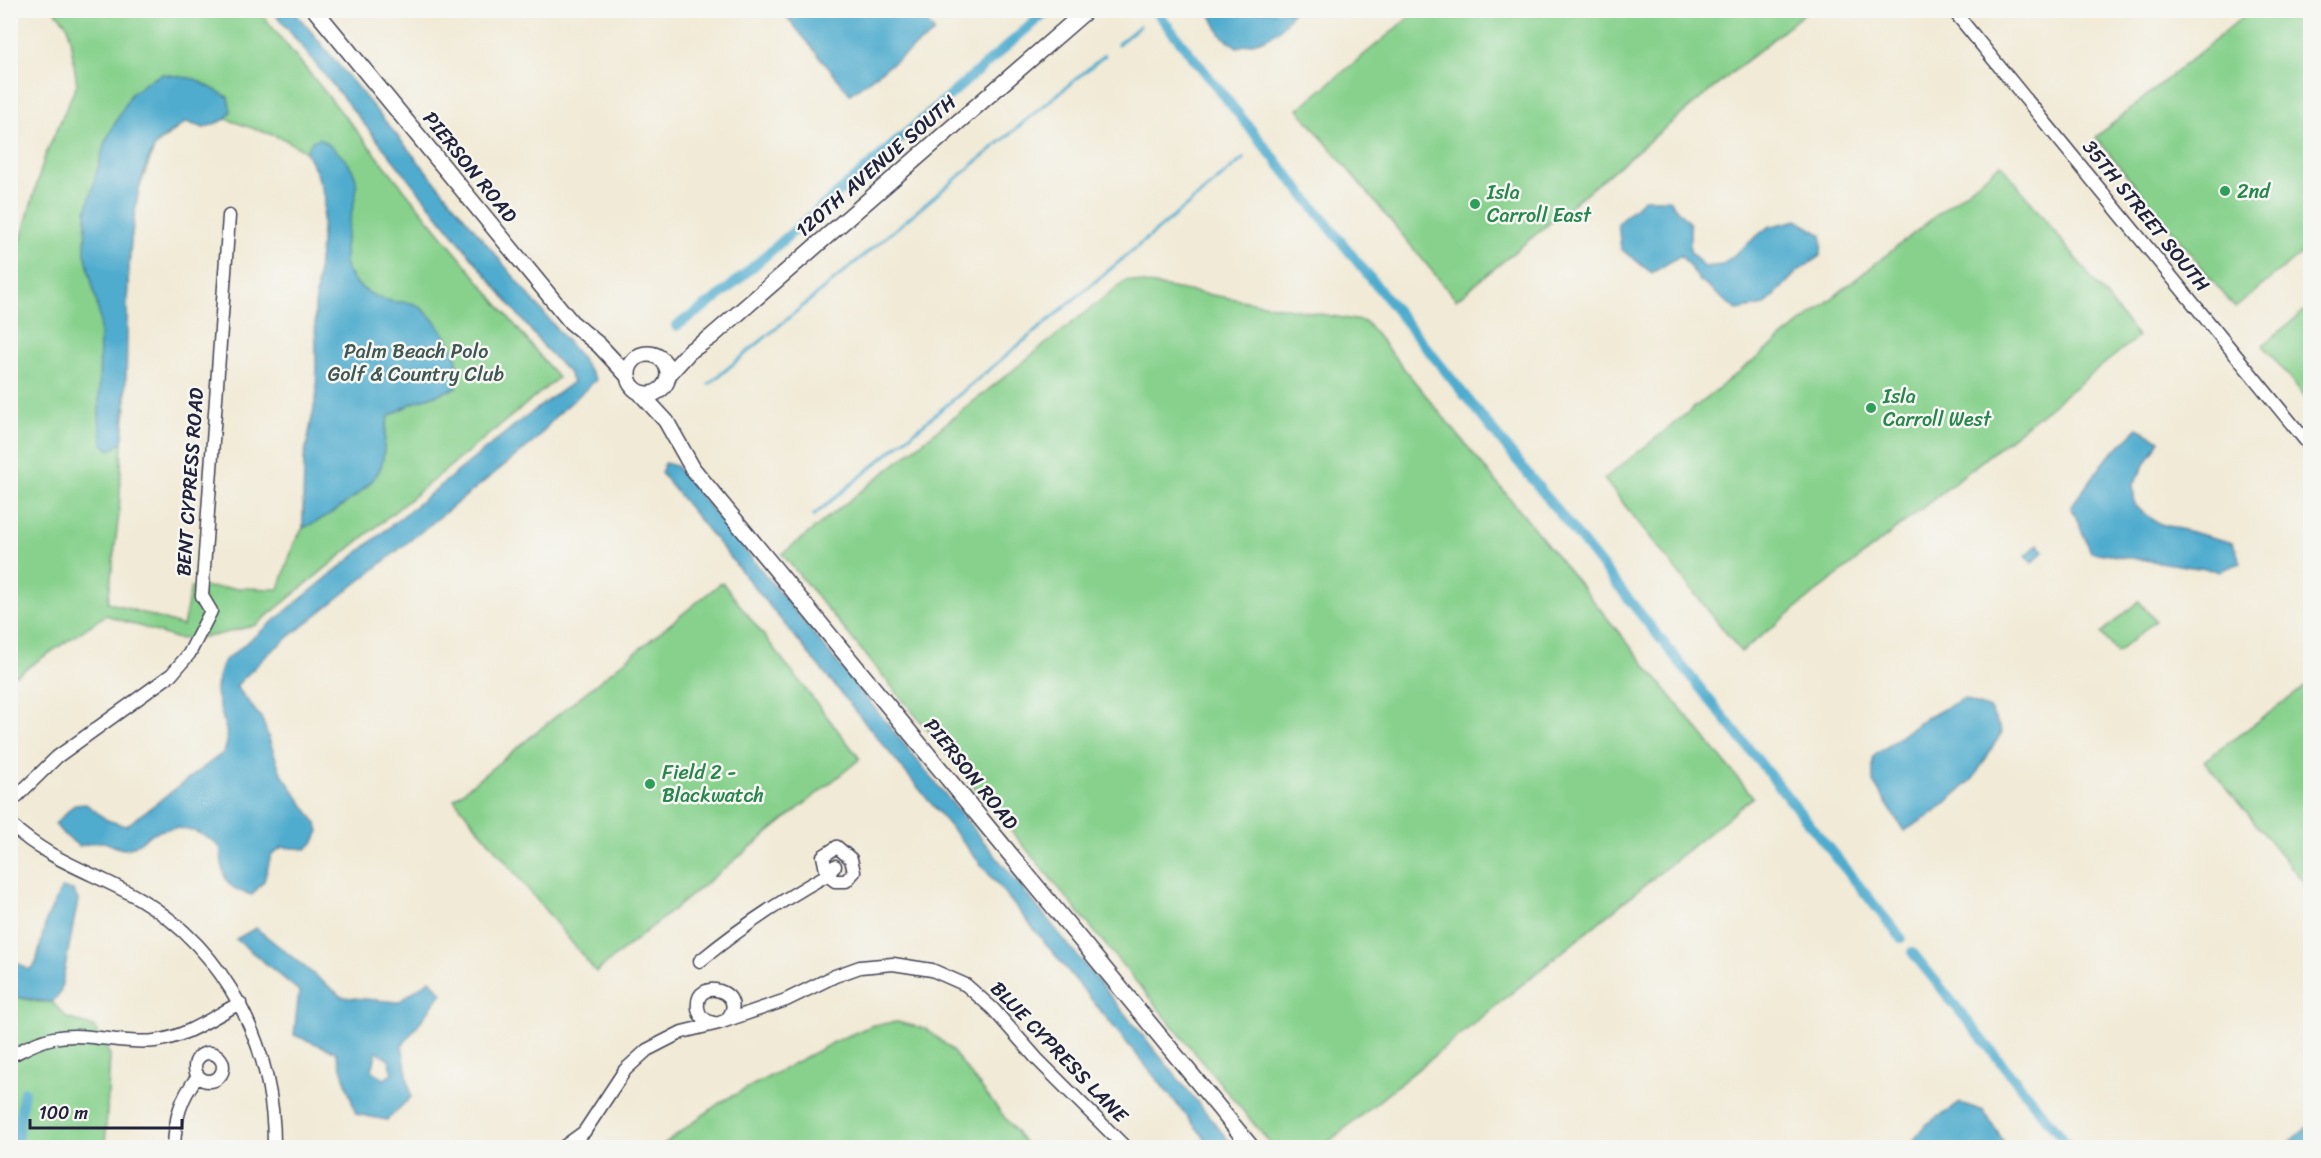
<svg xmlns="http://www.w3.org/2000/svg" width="2321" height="1158" font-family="Sriracha,sans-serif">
	<rect width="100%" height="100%" fill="#f6f6f2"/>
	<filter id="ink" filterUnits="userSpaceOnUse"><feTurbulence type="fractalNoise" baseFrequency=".0167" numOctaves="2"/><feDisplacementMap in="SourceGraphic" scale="12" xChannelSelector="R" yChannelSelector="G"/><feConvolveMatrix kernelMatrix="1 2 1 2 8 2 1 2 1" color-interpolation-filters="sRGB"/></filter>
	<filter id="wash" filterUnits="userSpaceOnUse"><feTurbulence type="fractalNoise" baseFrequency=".008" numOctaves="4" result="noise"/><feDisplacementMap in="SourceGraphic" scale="24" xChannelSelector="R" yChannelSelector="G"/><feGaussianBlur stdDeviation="1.35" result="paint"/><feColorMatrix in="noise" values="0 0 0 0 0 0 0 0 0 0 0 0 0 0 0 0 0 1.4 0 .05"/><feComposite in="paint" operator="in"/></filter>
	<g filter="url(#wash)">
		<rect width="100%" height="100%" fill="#f1ead6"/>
		<path fill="#87d18d" stroke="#547a64" stroke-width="1.5" fill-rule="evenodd" d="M 55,11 L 259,11 L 558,378 L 256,625 L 213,636 L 178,639 L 106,615 L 18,674 L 11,676 L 11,299 L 17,253 L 45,156 L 77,84 L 68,26 ZM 226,119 L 284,139 L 306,152 L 317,173 L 325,197 L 315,309 L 317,393 L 304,459 L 303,528 L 294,543 L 279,589 L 191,587 L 183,626 L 108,602 L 119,514 L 122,443 L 126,408 L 126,312 L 131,240 L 138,192 L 155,146 L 186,122 L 204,128 Z
			M 1417,11 L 1417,10 L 1807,11 L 1456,300 L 1298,109 Z
			M 2250,11 L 2310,11 L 2310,246 L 2235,308 L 2096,137 Z
			M 2001,164 L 2138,337 L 1741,652 L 1604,479 Z
			M 1126,280 L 1366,322 L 1753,797 L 1322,1147 L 1273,1147 L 782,554 Z
			M 2310,306 L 2310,403 L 2263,345 Z
			M 722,582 L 860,759 L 596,972 L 454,799 Z
			M 2139,601 L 2155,621 L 2117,653 L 2101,633 Z
			M 2310,683 L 2310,890 L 2204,761 Z
			M 17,997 L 38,1002 L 52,1002 L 67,1018 L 94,1027 L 110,1055 L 105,1147 L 11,1148 L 11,998 Z
			M 897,1022 L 926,1029 L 949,1047 L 1028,1147 L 660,1147 L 721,1102 L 838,1040 L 873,1025 Z"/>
		<path fill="#50acce" stroke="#396784" stroke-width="1.5" fill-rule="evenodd" d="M 273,11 L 294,11 L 581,358 L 596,380 L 555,417 L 536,440 L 269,653 L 236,686 L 262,719 L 281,773 L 317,824 L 319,831 L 314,842 L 306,849 L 282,847 L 271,855 L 264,881 L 252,895 C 220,888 224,873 220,847 C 201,829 174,822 150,835 C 142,840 135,848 125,849 C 117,849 110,843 103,842 C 96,841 86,845 79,846 L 63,834 L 55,824 L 74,805 L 86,804 L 107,820 L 126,826 L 224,752 C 233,732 218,712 216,691 C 216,681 220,671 223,662 L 520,421 L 573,382 L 568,372 L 545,348 Z
			M 782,11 L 918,11 L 935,32 L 850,94 Z
			M 1209,11 L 1293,11 C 1280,36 1265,41 1237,47 L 1221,35 Z
			M 163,74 L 195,79 L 228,97 L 231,111 L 226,119 L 204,128 L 186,122 C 177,129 160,138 154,148 C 142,169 137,195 134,218 C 122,293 131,368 122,443 L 110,450 L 103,444 L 99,418 L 100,318 L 85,253 L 86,212 L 105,142 L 131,94 L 150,80 Z
			M 320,138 C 379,180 350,191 345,249 C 345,259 344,266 350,275 C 359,289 375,298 391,301 C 398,303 407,301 414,304 C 428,309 452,342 456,356 C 459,367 458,377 456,388 L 413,403 L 389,416 C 383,432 386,446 382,463 C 377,487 325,519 303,528 L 304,459 L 317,393 L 315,309 L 325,197 L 317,173 L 306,152 L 312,141 Z
			M 1644,199 L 1668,199 L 1690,224 L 1690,251 L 1704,267 L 1722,265 L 1768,227 L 1797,220 L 1822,235 L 1821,255 L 1797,272 L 1765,305 L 1737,310 L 1700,281 L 1681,255 L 1652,273 L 1621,249 L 1618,223 Z
			M 2138,428 L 2160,440 L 2133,484 L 2135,505 L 2157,523 L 2233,543 L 2241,563 L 2219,571 L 2091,552 L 2071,506 L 2109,456 Z
			M 665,463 L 676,466 L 1234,1147 L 1212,1147 L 661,473 Z
			M 2038,544 L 2044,551 L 2032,563 L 2026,556 Z
			M 1963,699 L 1990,709 L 2002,732 L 1973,779 L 1933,814 L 1904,831 L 1873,782 L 1873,757 L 1924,719 Z
			M 61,888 L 73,890 L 78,900 L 60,994 L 52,1002 C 38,1002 24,996 11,998 L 11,959 L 29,970 L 36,963 L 46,921 Z
			M 256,928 L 342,997 L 398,1002 L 430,980 L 442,993 L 402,1046 L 411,1097 L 387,1120 L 356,1114 L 336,1052 L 294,1035 L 299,991 L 236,939 ZM 377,1051 L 389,1060 L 393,1073 L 384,1079 L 372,1070 Z
			M 1960,1103 L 1984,1111 L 2007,1147 L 1908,1147 L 1927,1124 Z
			M 2310,1125 L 2310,1147 L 2286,1147 L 2290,1142 Z"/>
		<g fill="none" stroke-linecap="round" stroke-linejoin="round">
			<path stroke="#50acce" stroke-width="3" d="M 1118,44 L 1140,26
				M 709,384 L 1105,55
				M 813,516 L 1244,158"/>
			<path stroke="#50acce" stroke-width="10" d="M 1155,10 L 1901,938
				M 676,326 L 717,298 L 1048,10
				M 1912,952 L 2070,1148
				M 16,1148 L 24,1091"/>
		</g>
	</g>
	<g filter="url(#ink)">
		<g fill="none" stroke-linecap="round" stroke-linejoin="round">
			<g stroke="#414052" stroke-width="15">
				<path id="minor" d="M 1953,10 L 2310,446
					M 10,803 L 57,757 L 172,674 L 189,654 L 211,611 L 202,596 L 229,216
					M 10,824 C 52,863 94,872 140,899 C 227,951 275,1048 274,1148
					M 700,961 C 740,928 782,900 827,875 L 835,881 L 846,881 L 854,872 L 851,859 L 837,847 L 823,856 L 827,875 L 835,866
					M 714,1023 C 705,1021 699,1017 698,1008 C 694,974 753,993 725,1021
					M195 1067a14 14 0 1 1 28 0a14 14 0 1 1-28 0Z
					M 10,1056 C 24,1049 37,1041 53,1038 C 87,1031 121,1045 155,1041 C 186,1037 213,1017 240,1003
					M 174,1148 C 175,1118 180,1099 198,1076
					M 562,1148 L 584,1132 L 625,1070 L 647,1050 L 682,1032 L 719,1023 L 786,1000 L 835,976 L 860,967 L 893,964 L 932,970 L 966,985 L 993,1009 L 1037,1059 L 1126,1148"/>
			</g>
			<g stroke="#414052" stroke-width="18">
				<path id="tertiary" d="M 315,10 L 571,322 L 599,345 L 627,375
					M628 374a20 20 0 1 1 40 0a20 20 0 1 1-40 0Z
					M 669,374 L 690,351 L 711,337 L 1087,10
					M 641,394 L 666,421 L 693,469 L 1252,1148"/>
			</g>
			<use href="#minor" stroke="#fff" stroke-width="12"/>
			<use href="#tertiary" stroke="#fff" stroke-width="15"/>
		</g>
	</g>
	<g fill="#2e9e5b" stroke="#f6f6f2" stroke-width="2">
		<circle cx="2225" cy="191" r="6"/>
		<circle cx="1475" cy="204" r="6"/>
		<circle cx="1871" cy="408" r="6"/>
		<circle cx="650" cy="784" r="6"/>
	</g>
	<g text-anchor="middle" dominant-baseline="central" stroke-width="5" stroke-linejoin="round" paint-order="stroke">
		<g font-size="20" fill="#22223b" stroke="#f6f6f2">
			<text transform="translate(876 166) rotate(-41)">120TH AVENUE SOUTH</text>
			<text transform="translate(470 167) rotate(51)">PIERSON ROAD</text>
			<text transform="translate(2146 216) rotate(51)">35TH STREET SOUTH</text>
			<text transform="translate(190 482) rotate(-86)">BENT CYPRESS ROAD</text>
			<text transform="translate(971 774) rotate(51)">PIERSON ROAD</text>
			<text transform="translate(1059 1052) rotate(46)">BLUE CYPRESS LANE</text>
		</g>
		<g font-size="20" fill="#27864d" stroke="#f6f6f2" text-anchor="start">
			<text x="2237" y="191">2nd</text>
			<text x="1487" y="192">Isla<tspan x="1487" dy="23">Carroll East</tspan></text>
			<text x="1883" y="396">Isla<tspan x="1883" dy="23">Carroll West</tspan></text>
			<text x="662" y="772">Field 2 -<tspan x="662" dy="23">Blackwatch</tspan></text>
		</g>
		<g font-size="20" fill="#405754" stroke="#f6f6f2">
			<text x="416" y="351">Palm Beach Polo<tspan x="416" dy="23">Golf &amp; Country Club</tspan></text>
		</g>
	</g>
	<rect width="2321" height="1158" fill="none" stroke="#f6f6f2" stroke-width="36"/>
	<path d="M30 1119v9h152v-9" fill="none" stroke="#22223b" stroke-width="3"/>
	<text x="39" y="1119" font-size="18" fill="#22223b" stroke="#f6f6f2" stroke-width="4.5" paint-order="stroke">100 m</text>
</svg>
